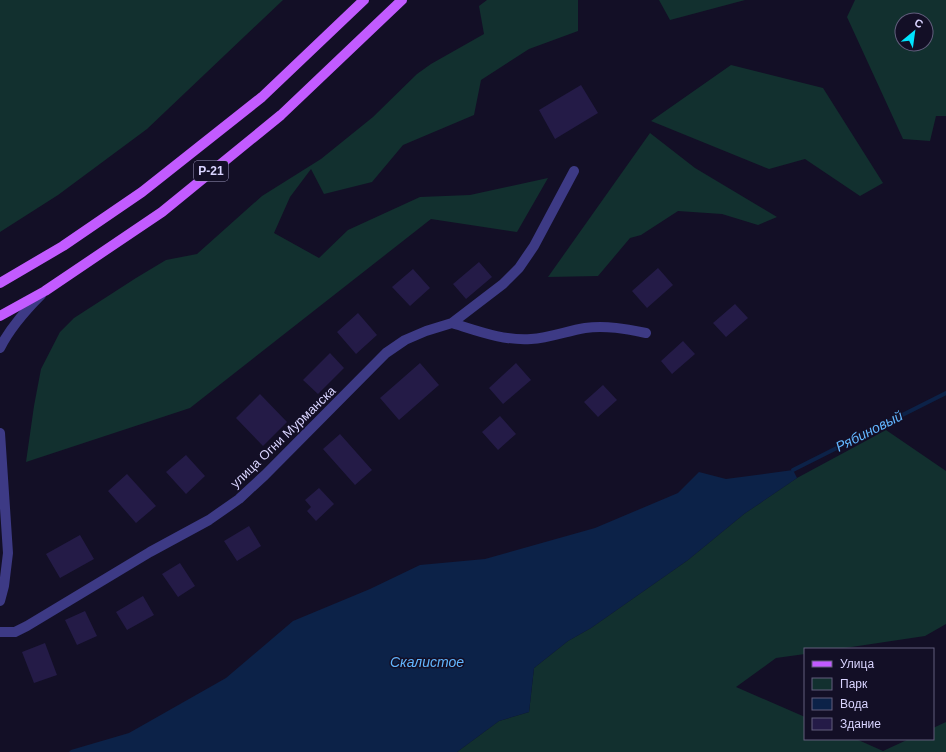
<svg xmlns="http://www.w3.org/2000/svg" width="946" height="752" font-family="Helvetica,sans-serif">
	<rect width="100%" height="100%" fill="#130f26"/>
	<path fill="#12302f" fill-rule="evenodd" d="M 0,0 L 283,0 L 147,129 L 58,195 L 0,232 Z
		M 487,0 L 578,0 L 578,31 L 529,49 L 481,80 L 474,115 L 403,145 L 372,182 L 324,194 L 311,169 L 290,197 L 274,233 L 319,258 L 348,230 L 420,197 L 470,195 L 548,178 L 517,232 L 431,219 L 190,408 L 26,462 L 34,406 L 41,369 L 60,332 L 74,318 L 136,278 L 166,260 L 197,254 L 262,196 L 321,159 L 373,117 L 417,74 L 431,64 L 484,34 L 479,6 Z
		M 659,0 L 745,0 L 670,20 Z
		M 855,0 L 946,0 L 946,116 L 936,116 L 930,141 L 903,139 L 847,17 ZM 902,20 L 926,20 L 926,44 L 902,44 Z
		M 731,65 L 823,88 L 883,183 L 860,196 L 805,159 L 769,169 L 651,121 Z
		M 650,133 L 695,168 L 777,217 L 758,225 L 722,214 L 678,211 L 641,235 L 630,238 L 598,276 L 548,277 Z
		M 886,430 L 946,471 L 946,624 L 925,636 L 838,649 L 805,649 L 805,654 L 776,658 L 736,687 L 805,717 L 805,739 L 856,739 L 883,751 L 909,739 L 933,739 L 933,728 L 946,722 L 946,752 L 457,752 L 499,721 L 529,712 L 534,668 L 568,641 L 591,628 L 688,560 L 744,514 L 797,478 Z"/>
	<path fill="#0c2248" d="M 793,470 L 797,478 L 744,514 L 688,560 L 591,628 L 568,641 L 534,668 L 529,712 L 499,721 L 457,752 L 69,752 L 71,750 L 129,733 L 226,678 L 293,621 L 370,589 L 420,565 L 485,559 L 595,528 L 678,493 L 699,472 L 726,479 Z"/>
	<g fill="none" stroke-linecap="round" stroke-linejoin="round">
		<path stroke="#0c2248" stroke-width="4" d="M 793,470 L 946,393"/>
	</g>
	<path fill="#241b47" d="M 581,85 L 598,113 L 555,139 L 539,110 Z
		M 479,262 L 492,277 L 466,299 L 453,284 Z
		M 658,268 L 673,285 L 647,308 L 632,291 Z
		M 413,269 L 430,288 L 410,306 L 392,287 Z
		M 735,304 L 748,318 L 726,337 L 713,323 Z
		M 358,313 L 377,335 L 356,354 L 337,332 Z
		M 683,341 L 695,354 L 672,374 L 661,361 Z
		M 330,353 L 344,368 L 318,394 L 303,380 Z
		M 420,363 L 439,385 L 399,420 L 380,398 Z
		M 516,363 L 531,380 L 503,404 L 489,388 Z
		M 603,385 L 617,400 L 598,417 L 584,402 Z
		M 260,394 L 287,422 L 263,446 L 236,418 Z
		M 500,416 L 516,434 L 498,450 L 482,432 Z
		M 340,434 L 372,470 L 355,485 L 323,449 Z
		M 186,455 L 205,476 L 186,494 L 166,472 Z
		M 127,474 L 156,506 L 136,523 L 108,491 Z
		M 319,488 L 334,504 L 316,521 L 307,511 L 311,507 L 305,500 Z
		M 249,526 L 261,546 L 237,561 L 224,541 Z
		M 80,535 L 94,559 L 60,578 L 46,554 Z
		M 180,563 L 195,586 L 178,597 L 162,574 Z
		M 143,596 L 154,615 L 127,630 L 116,612 Z
		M 85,611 L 97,636 L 77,645 L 65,620 Z
		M 45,643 L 57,675 L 34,683 L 22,652 Z"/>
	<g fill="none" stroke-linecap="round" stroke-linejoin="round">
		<path stroke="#3d3a85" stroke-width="10" d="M 452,323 C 478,331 504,341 531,339 C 549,338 567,331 585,328 C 606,325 626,329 646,333
			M 0,348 C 10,328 25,311 41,295
			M 0,433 L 8,553 L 4,586 L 0,601
			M 0,632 L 15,632 L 27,626 L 150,552 L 209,520 L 239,499 L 265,475 L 386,353 L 405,340 L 426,331 L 452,323 L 503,284 L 519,268 L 534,246 L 574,171"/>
		<path stroke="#c25bff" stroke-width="10" d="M 0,283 L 63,246 L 142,192 L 262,97 L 364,0
			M 0,316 L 45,291 L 162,212 L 281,115 L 402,0"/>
	</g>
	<g text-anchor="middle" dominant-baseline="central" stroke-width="3" stroke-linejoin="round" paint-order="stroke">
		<rect fill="#130f26" stroke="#9e99be" stroke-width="1" x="194" y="161" width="34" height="20" rx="3"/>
		<g font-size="12" font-weight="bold" fill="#d9d4ff">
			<text x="211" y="171">Р-21</text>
		</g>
		<g font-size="13" fill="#d9d4ff" stroke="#130f26">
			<text transform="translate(283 437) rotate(-44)">улица Огни Мурманска</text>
		</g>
		<g font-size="14" font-style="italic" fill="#62b6ff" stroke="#130f26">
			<text transform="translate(869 431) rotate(-27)">Рябиновый</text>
			<text x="427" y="662">Скалистое</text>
		</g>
	</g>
	<rect x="804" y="648" width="130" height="92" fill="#130f26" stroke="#625e7d"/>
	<rect x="812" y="661" width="20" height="6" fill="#c25bff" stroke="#625e7d"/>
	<text x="840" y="668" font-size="12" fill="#d9d4ff">Улица</text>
	<rect x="812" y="678" width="20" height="12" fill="#12302f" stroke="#625e7d"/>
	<text x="840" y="688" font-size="12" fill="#d9d4ff">Парк</text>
	<rect x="812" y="698" width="20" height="12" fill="#0c2248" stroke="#625e7d"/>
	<text x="840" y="708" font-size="12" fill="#d9d4ff">Вода</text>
	<rect x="812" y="718" width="20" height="12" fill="#241b47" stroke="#625e7d"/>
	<text x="840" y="728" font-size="12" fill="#d9d4ff">Здание</text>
	<g transform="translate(914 32) rotate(29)"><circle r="19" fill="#130f26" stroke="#625e7d"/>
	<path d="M0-3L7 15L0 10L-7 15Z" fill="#00e5ff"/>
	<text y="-6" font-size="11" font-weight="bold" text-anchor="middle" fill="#d9d4ff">С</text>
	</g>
</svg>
